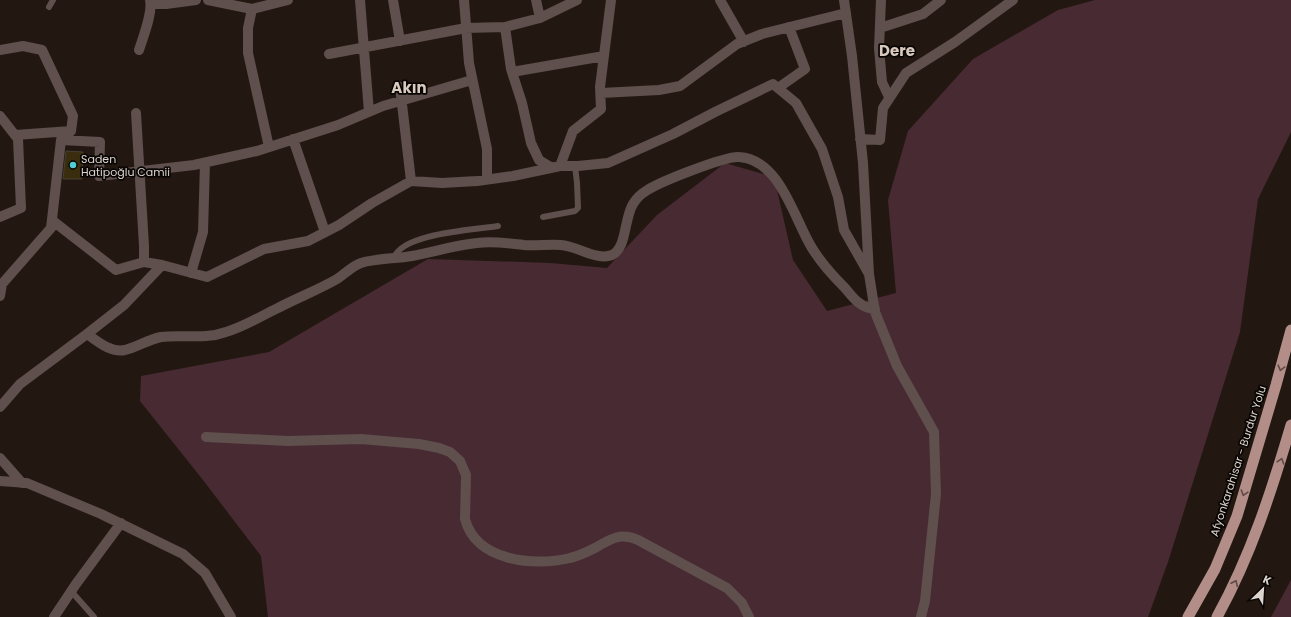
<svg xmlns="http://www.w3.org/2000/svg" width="1291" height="617" font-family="Poppins,sans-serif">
	<rect width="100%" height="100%" fill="#231811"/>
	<path fill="#482a33" d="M 1095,0 L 1291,0 L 1291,132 L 1258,199 L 1240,332 L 1168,562 L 1148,617 L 268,617 L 261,556 L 203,480 L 140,401 L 141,376 L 269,352 L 428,259 L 550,263 L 607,268 L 657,215 L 725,163 L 774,177 L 793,260 L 827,311 L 896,293 L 888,200 L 908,131 L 973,59 L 1058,10 Z
		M 1291,580 L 1291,617 L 1271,617 Z"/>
	<path fill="#3a2d0e" stroke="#464135" d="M 66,151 L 83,152 L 82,179 L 63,179 Z"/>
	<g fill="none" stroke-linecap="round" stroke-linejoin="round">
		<path stroke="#5f4f4d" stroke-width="6" d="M 49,7 L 53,0
			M 543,217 L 575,211 L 578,208 L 577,183 L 575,166
			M 394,258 C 402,233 475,230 498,226
			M 71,591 L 94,617"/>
		<path stroke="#5f4f4d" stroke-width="10" d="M 208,0 L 252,9 L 288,0
			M 360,0 L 369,112
			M 393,0 L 400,41
			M 464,0 L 469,63 L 487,149 L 487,179
			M 536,0 L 540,18
			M 720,0 L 744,42
			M 844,0 L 852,56 L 863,163 L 869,274 L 875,312 L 897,366 L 934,432 L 936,494 L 925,601 L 921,617
			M 881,0 L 879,48 L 882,82 L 889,97
			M 151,4 L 166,4 L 196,0
			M 252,9 L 248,28 L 248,53 L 269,147
			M 505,27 L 511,69 L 522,103 L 531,143 L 539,160 L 552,168
			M 880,28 L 923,14 L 941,0
			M 0,50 L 23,46 L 42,50 L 73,116 L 71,131 L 61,140 L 51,228 L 2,284 L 0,296
			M 139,50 C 143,37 153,13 150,0
			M 329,54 L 466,28 L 505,27 L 540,18 L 577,0
			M 512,72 L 604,56
			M 400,87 L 411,181
			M 778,88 L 805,69 L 789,27
			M 601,93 L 659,90 L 680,86 L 737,44 L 762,34 L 846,13
			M 136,113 L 144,246 L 144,262
			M 0,116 L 18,139 L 21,208 L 0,217
			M 15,135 L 71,131
			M 293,139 L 325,232
			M 860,139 L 880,140 L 883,108 L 906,73 L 955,42 L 1013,0
			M 61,140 L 100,142 L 99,176 L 194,165 L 257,151 L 338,125 L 383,106 L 472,80
			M 560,166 L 573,131 L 601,109 L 600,87 L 611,0
			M 53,221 L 116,270 L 144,262 L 162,265
			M 191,273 L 203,232 L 205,163
			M 87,334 C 98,342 111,353 125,350 C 137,347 147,340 161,337 C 183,334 204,340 226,332 C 244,327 261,316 278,308 C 297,298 318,290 337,279 C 345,274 352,266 361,263 C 376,258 396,259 412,256 C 434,252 455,245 477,243 C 493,241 508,243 524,245 C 536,246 549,244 561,245 C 577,246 597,261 612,255 C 627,248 624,218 633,204 C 636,199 641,194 646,191 C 659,182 725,156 739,157 C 780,159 794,219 812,248 C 821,263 833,276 845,288 C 854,299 861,308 875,309
			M 0,407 L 20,384 L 87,334 L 124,305 L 162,265 L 207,277 L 264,249 L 308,241 L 339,225 L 372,203 L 411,181 L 442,183 L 477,181 L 513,176 L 560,166 L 578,166 L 608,163 L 673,134 L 715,112 L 773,84 L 796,103 L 822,149 L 838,197 L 844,230 L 869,274
			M 206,437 L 288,441 L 361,439 L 419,444 L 439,448 L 450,452 L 460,461 L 466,475 L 465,519 C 476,561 534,567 570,558 C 579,556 587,552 595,548 C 610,539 621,532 638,540 L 727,588 L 742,603 L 749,617
			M 0,458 L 22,483
			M 0,481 L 27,483 L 101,514 L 183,554 L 205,573 L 231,617
			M 54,617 L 76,584 L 121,523"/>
		<path stroke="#b38e88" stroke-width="11" d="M 1188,617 L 1215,569 L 1237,516 L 1276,385 L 1291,330
			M 1217,617 C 1251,555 1271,493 1291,425"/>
	</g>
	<defs><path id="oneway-chevron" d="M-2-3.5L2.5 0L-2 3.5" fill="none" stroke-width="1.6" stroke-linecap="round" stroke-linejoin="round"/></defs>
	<g stroke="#5e4a46">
		<use href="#oneway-chevron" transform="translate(1281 368) rotate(105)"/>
		<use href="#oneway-chevron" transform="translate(1281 461) rotate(-73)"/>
		<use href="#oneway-chevron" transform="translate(1244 493) rotate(107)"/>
		<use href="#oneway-chevron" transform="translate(1235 583) rotate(-64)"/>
	</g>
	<circle fill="#51ccd2" stroke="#090503" stroke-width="1.5" cx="73" cy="165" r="4"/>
	<g text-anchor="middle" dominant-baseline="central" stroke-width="3.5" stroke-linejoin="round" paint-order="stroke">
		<g font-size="11" fill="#dbd4cf" stroke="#090503" text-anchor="start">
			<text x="81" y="159">Saden<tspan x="81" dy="13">Hatipoğlu Camii</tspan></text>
		</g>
		<g font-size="11" fill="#dbd4cf" stroke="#090503">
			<text transform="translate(1238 461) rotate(-72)">Afyonkarahisar - Burdur Yolu</text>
		</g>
		<g font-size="15" font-weight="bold" fill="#d8cabf" stroke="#090503">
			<text x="897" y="50">Dere</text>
			<text x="409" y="87">Akın</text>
		</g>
	</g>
	<g transform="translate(1263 589) rotate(25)" stroke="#090503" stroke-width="3" paint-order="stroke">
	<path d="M0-3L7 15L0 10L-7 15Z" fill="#dbd4cf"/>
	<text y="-6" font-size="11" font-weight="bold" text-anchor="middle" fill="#dbd4cf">K</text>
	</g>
</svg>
